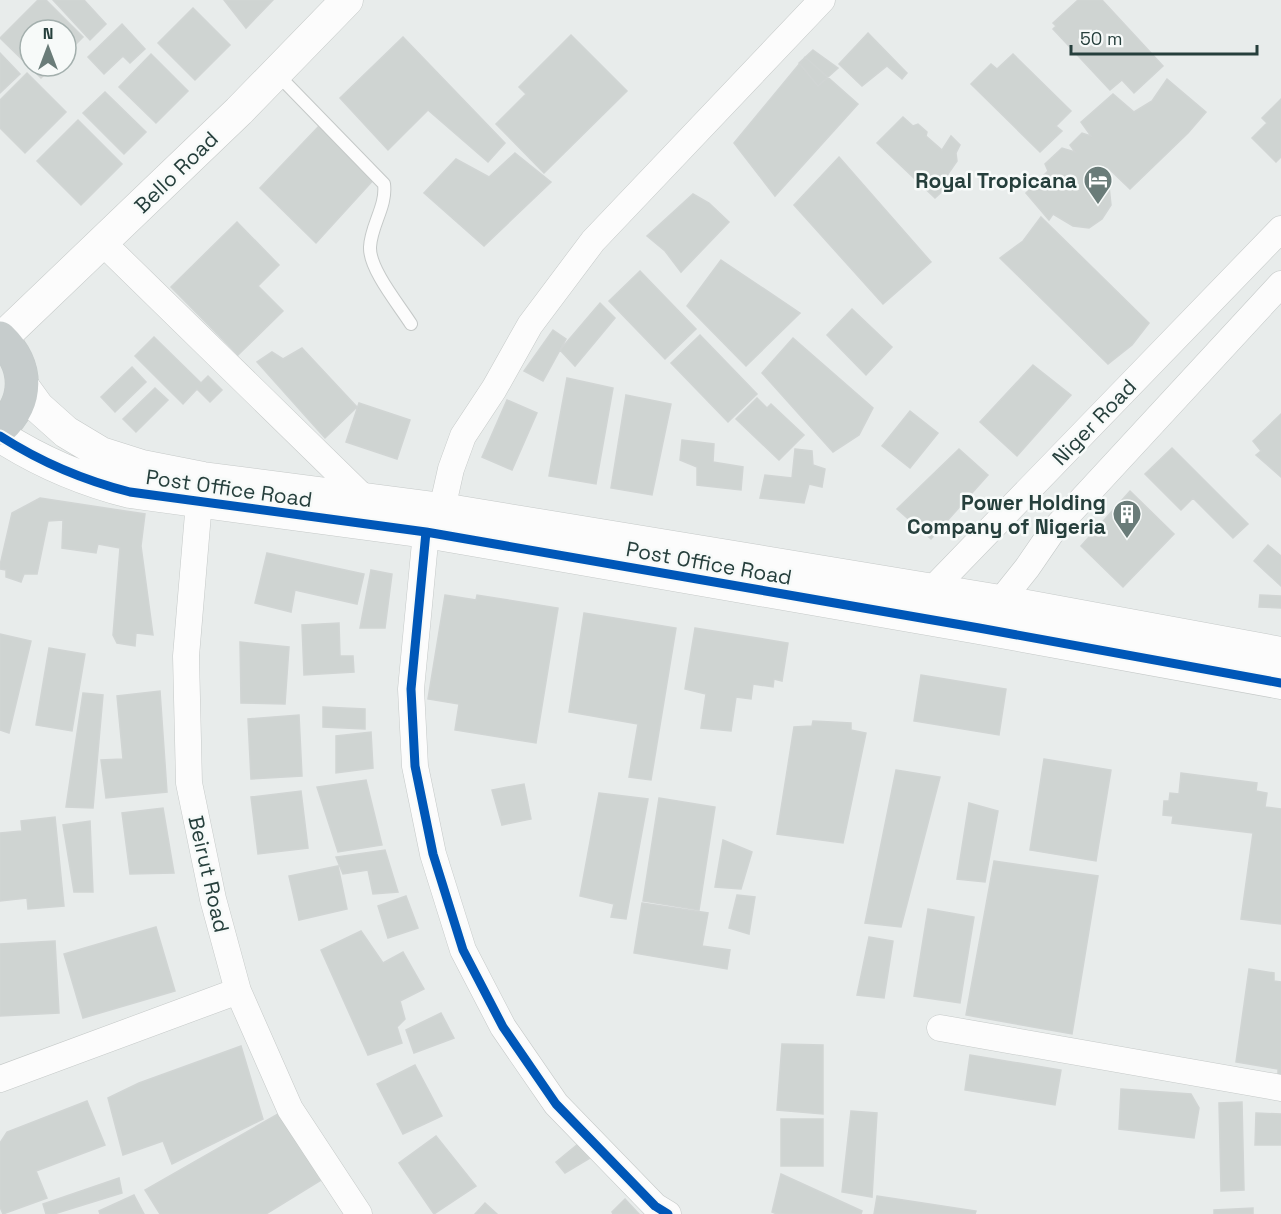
<svg xmlns="http://www.w3.org/2000/svg" width="1281" height="1214" font-family="'Space Grotesk',sans-serif">
	<rect width="100%" height="100%" fill="#e8eceb"/>
	<path fill="#cfd4d2" stroke="#d1d5d4" stroke-width="1.5" d="M 38,0 L 46,0 L 83,37 L 66,54 L 66,30 L 30,30 L 30,66 L 53,66 L 41,78 L 0,38 Z
		M 53,0 L 84,0 L 106,24 L 90,40 Z
		M 224,0 L 273,0 L 246,28 Z
		M 1078,0 L 1102,0 L 1163,66 L 1134,93 L 1122,80 L 1110,90 L 1053,29 L 1056,26 L 1053,23 Z
		M 193,8 L 230,45 L 195,80 L 158,43 Z
		M 122,24 L 145,49 L 130,63 L 123,56 L 104,74 L 88,57 Z
		M 868,33 L 907,73 L 902,79 L 887,66 L 862,86 L 839,64 Z
		M 571,35 L 627,91 L 544,173 L 496,124 L 526,94 L 519,87 Z
		M 403,37 L 505,143 L 488,162 L 428,110 L 388,150 L 340,98 Z
		M 813,50 L 838,68 L 818,86 L 799,63 Z
		M 0,53 L 20,74 L 0,93 Z
		M 151,54 L 188,91 L 156,123 L 119,87 Z
		M 1013,54 L 1071,111 L 1056,126 L 1062,131 L 1040,152 L 971,84 L 991,64 L 997,69 Z
		M 805,57 L 858,104 L 775,196 L 734,143 Z
		M 27,73 L 66,112 L 25,153 L 0,128 L 0,100 Z
		M 1167,79 L 1206,112 L 1188,133 L 1130,189 L 1107,167 L 1098,175 L 1109,186 L 1111,205 L 1102,219 L 1089,228 L 1073,226 L 1053,214 L 1049,220 L 1026,193 L 1048,171 L 1045,164 L 1062,148 L 1075,152 L 1070,145 L 1082,133 L 1091,136 L 1081,122 L 1113,94 L 1134,112 L 1152,101 Z
		M 105,92 L 146,132 L 124,154 L 83,113 Z
		M 1281,99 L 1281,157 L 1276,162 L 1252,138 L 1267,123 L 1262,118 Z
		M 903,117 L 913,126 L 918,124 L 927,132 L 926,136 L 942,150 L 951,136 L 960,145 L 956,153 L 957,161 L 948,174 L 947,187 L 935,198 L 877,143 Z
		M 78,120 L 122,164 L 81,205 L 37,161 Z
		M 319,126 L 376,177 L 316,243 L 260,188 Z
		M 515,153 L 551,182 L 484,246 L 424,193 L 456,159 L 489,177 Z
		M 839,157 L 931,262 L 883,304 L 794,205 Z
		M 693,194 L 709,203 L 729,222 L 681,272 L 665,251 L 647,236 Z
		M 1041,217 L 1149,323 L 1132,345 L 1108,364 L 1000,258 L 1023,241 Z
		M 237,222 L 279,265 L 258,286 L 283,311 L 238,355 L 171,287 Z
		M 721,260 L 800,313 L 746,366 L 687,306 Z
		M 640,271 L 696,329 L 665,359 L 609,301 Z
		M 600,303 L 615,318 L 575,366 L 560,350 Z
		M 852,309 L 892,347 L 866,375 L 827,335 Z
		M 553,330 L 566,339 L 543,381 L 524,371 Z
		M 700,335 L 757,394 L 728,422 L 671,363 Z
		M 154,337 L 201,383 L 208,376 L 222,390 L 210,402 L 197,389 L 183,404 L 135,356 Z
		M 793,338 L 873,408 L 859,435 L 833,452 L 762,373 Z
		M 302,348 L 357,407 L 325,438 L 257,362 L 272,352 L 283,359 Z
		M 1033,365 L 1071,395 L 1017,456 L 980,422 Z
		M 132,367 L 146,382 L 115,412 L 101,397 Z
		M 567,378 L 613,388 L 596,484 L 549,476 Z
		M 155,388 L 168,400 L 136,432 L 123,419 Z
		M 626,395 L 671,404 L 652,495 L 611,488 Z
		M 757,398 L 767,408 L 771,404 L 804,435 L 779,460 L 736,419 Z
		M 507,400 L 537,413 L 512,470 L 482,457 Z
		M 359,403 L 410,420 L 397,459 L 346,442 Z
		M 910,411 L 938,433 L 910,468 L 882,446 Z
		M 1281,414 L 1281,477 L 1256,455 L 1261,451 L 1253,441 Z
		M 682,440 L 714,444 L 713,462 L 743,467 L 741,490 L 697,485 L 697,467 L 680,460 Z
		M 1172,448 L 1248,524 L 1233,538 L 1193,498 L 1181,510 L 1145,474 Z
		M 795,449 L 812,451 L 813,465 L 825,469 L 822,487 L 809,484 L 804,503 L 760,498 L 765,475 L 792,478 Z
		M 959,449 L 988,475 L 931,539 L 897,509 Z
		M 1130,491 L 1174,534 L 1123,587 L 1081,546 Z
		M 40,498 L 145,514 L 141,546 L 153,635 L 136,633 L 135,646 L 117,643 L 113,635 L 120,548 L 98,544 L 96,553 L 62,548 L 63,520 L 48,521 L 37,574 L 24,574 L 21,582 L 6,577 L 6,570 L 0,569 L 0,565 L 12,513 Z
		M 1268,545 L 1281,556 L 1281,586 L 1254,561 Z
		M 267,553 L 364,574 L 357,604 L 295,590 L 291,612 L 255,603 Z
		M 371,570 L 392,574 L 385,628 L 360,628 Z
		M 445,595 L 476,600 L 477,595 L 558,608 L 536,743 L 455,730 L 459,704 L 428,699 Z
		M 1260,595 L 1281,596 L 1281,608 L 1259,607 Z
		M 584,613 L 676,628 L 651,780 L 629,777 L 638,724 L 569,712 Z
		M 339,623 L 340,656 L 353,656 L 354,672 L 304,675 L 302,625 Z
		M 695,628 L 788,643 L 782,681 L 774,679 L 773,687 L 753,684 L 751,699 L 736,697 L 731,731 L 701,728 L 706,694 L 685,689 Z
		M 0,634 L 31,641 L 9,733 L 0,730 Z
		M 240,642 L 289,647 L 285,704 L 241,703 Z
		M 49,648 L 85,654 L 72,731 L 36,725 Z
		M 921,675 L 1006,689 L 999,735 L 914,721 Z
		M 160,691 L 167,792 L 106,798 L 101,760 L 123,759 L 117,696 Z
		M 83,693 L 103,695 L 93,808 L 66,807 Z
		M 323,707 L 365,709 L 365,729 L 323,727 Z
		M 299,715 L 302,776 L 251,779 L 248,719 Z
		M 813,721 L 851,723 L 851,730 L 866,733 L 843,843 L 777,834 L 794,727 L 812,726 Z
		M 371,732 L 373,768 L 336,773 L 336,736 Z
		M 1044,759 L 1111,770 L 1096,861 L 1030,850 Z
		M 896,770 L 940,777 L 901,927 L 865,923 Z
		M 1181,773 L 1257,783 L 1256,791 L 1267,793 L 1265,807 L 1281,809 L 1281,924 L 1241,919 L 1253,833 L 1172,823 L 1173,816 L 1163,815 L 1164,801 L 1169,801 L 1170,793 L 1179,794 Z
		M 366,780 L 382,845 L 338,852 L 317,787 Z
		M 524,784 L 531,819 L 502,825 L 492,790 Z
		M 301,791 L 308,848 L 258,854 L 251,797 Z
		M 599,793 L 648,799 L 626,919 L 611,917 L 614,904 L 580,896 Z
		M 659,798 L 715,807 L 699,910 L 643,901 Z
		M 969,803 L 998,811 L 985,882 L 957,879 Z
		M 163,808 L 174,873 L 130,874 L 122,813 Z
		M 55,817 L 64,906 L 28,909 L 27,898 L 0,901 L 0,833 L 22,831 L 21,821 Z
		M 90,821 L 93,892 L 74,892 L 63,825 Z
		M 723,840 L 752,852 L 741,889 L 715,887 Z
		M 385,850 L 398,892 L 373,894 L 368,870 L 343,874 L 336,857 Z
		M 994,861 L 1098,876 L 1072,1034 L 966,1015 Z
		M 338,866 L 347,909 L 299,920 L 289,876 Z
		M 737,895 L 755,897 L 749,934 L 729,928 Z
		M 406,896 L 418,928 L 388,938 L 378,906 Z
		M 642,903 L 708,913 L 702,946 L 730,950 L 727,969 L 634,953 Z
		M 928,909 L 974,917 L 960,1003 L 914,996 Z
		M 156,927 L 175,991 L 83,1018 L 64,954 Z
		M 361,931 L 383,963 L 403,952 L 424,989 L 400,1001 L 405,1019 L 397,1027 L 402,1043 L 368,1055 L 321,950 Z
		M 869,937 L 893,941 L 884,998 L 857,995 Z
		M 55,941 L 59,1013 L 0,1016 L 0,944 Z
		M 1249,969 L 1274,973 L 1274,981 L 1281,982 L 1281,1078 L 1278,1077 L 1278,1069 L 1236,1062 Z
		M 441,1013 L 454,1038 L 414,1053 L 406,1030 Z
		M 782,1044 L 823,1045 L 823,1114 L 777,1110 Z
		M 241,1046 L 263,1119 L 172,1164 L 163,1141 L 123,1155 L 108,1098 L 139,1083 Z
		M 970,1055 L 1061,1070 L 1055,1105 L 965,1090 Z
		M 415,1065 L 442,1116 L 403,1134 L 377,1084 Z
		M 1121,1089 L 1191,1094 L 1199,1108 L 1194,1138 L 1119,1129 Z
		M 87,1101 L 105,1145 L 36,1171 L 47,1198 L 3,1214 L 0,1207 L 0,1143 L 7,1132 Z
		M 1242,1102 L 1244,1190 L 1221,1191 L 1219,1103 Z
		M 851,1111 L 877,1113 L 872,1197 L 842,1192 Z
		M 1256,1113 L 1281,1114 L 1281,1145 L 1255,1145 Z
		M 278,1114 L 326,1177 L 266,1214 L 160,1214 L 145,1190 Z
		M 781,1119 L 823,1119 L 823,1166 L 781,1166 Z
		M 436,1136 L 476,1186 L 434,1214 L 399,1163 Z
		M 578,1144 L 590,1158 L 565,1173 L 556,1162 Z
		M 781,1174 L 862,1211 L 861,1214 L 777,1214 L 772,1212 Z
		M 119,1178 L 122,1193 L 54,1214 L 46,1214 L 43,1204 Z
		M 134,1195 L 144,1214 L 100,1214 L 99,1211 Z
		M 877,1196 L 976,1211 L 975,1214 L 874,1214 Z
		M 625,1199 L 639,1214 L 613,1214 L 612,1212 Z
		M 485,1203 L 497,1214 L 475,1214 Z
		M 1253,1208 L 1253,1214 L 1214,1214 L 1214,1210 Z"/>
	<g fill="none" stroke-linecap="round" stroke-linejoin="round">
		<g stroke="#c5c9c8" stroke-width="14">
			<path id="service" d="M 277,74 L 384,184 C 387,206 371,225 370,247 C 369,269 399,305 411,324"/>
		</g>
		<g stroke="#c5c9c8" stroke-width="27">
			<path id="minor" d="M 102,242 L 364,498
				M 199,502 L 186,656 L 189,783 L 213,899 L 238,991 L 290,1109 L 359,1214
				M 442,509 L 451,469 L 463,436 L 494,389 L 530,325 L 593,241 L 822,0
				M 426,532 L 411,689 L 415,766 L 433,854 L 463,950 L 503,1027 L 556,1104 L 655,1206 L 668,1214
				M 920,602 L 1281,229
				M 991,613 L 1027,568 L 1051,533 L 1281,284
				M 940,1028 L 1281,1088
				M 0,1079 L 238,991"/>
		</g>
		<g stroke="#c5c9c8" stroke-width="33">
			<path id="tertiary" d="M 1,339 L 239,111 L 347,0
				M 22,385 L 38,407 L 66,432 L 101,453 L 142,466 L 203,478 L 442,509 L 1000,601 L 1281,653
				M 0,436 C 42,463 82,480 130,492 L 426,532 L 979,628 L 1281,683"/>
		</g>
		<g stroke="#c3cac9" stroke-width="34">
			<path id="trunk" d="M 0,338 C 29,366 29,401 0,428"/>
		</g>
		<use href="#service" stroke="#fcfcfc" stroke-width="12"/>
		<use href="#minor" stroke="#fcfcfc" stroke-width="26"/>
		<use href="#tertiary" stroke="#fcfcfc" stroke-width="32"/>
		<use href="#trunk" stroke="#c6cccc" stroke-width="33"/>
		<g stroke="#f7faf9" stroke-width="13">
			<path id="cycleway" d="M 0,436 C 42,463 82,480 130,492 L 426,532 L 979,628 L 1281,683
				M 426,532 L 411,689 L 415,766 L 433,854 L 463,950 L 503,1027 L 556,1104 L 655,1206 L 668,1214"/>
		</g>
		<use href="#cycleway" stroke="#0057b8" stroke-width="9"/>
	</g>
	<defs>
		<g id="hotel-pin" transform="scale(1.5)"><path d="M0 17L-7.5 6A9.5 9.5 0 1 1 7.5 6Z" fill="#6a7c79" stroke="#f7faf9"/><path d="M-6-4.5h1.5V1H6V5H4.5V3h-9V5H-6ZM-4 0a1.8 1.8 0 1 1 3.6 0ZM.5 0V-2.5h3Q6-2.5 6 0Z" fill="#fff"/></g>
		<g id="building-pin" transform="scale(1.5)"><path d="M0 17L-7.5 6A9.5 9.5 0 1 1 7.5 6Z" fill="#6a7c79" stroke="#f7faf9"/><path d="M-4-6H4V6H1V3H-1V6H-4ZM-2.5-4.3h1.7v1.8h-1.7ZM.8-4.3h1.7v1.8H.8ZM-2.5-1h1.7V.8h-1.7ZM.8-1h1.7V.8H.8Z" fill="#fff"/></g>
	</defs>
	<g fill-rule="evenodd">
		<use href="#hotel-pin" x="1098" y="180"/>
		<use href="#building-pin" x="1127" y="514"/>
	</g>
	<g text-anchor="middle" dominant-baseline="central" stroke-width="5" stroke-linejoin="round" paint-order="stroke">
		<g font-size="21" fill="#263f3c" stroke="#f7faf9">
			<text transform="translate(176 172) rotate(-44)">Bello Road</text>
			<text transform="translate(1094 422) rotate(-46)">Niger Road</text>
			<text transform="translate(229 488) rotate(8)">Post Office Road</text>
			<text transform="translate(709 563) rotate(10)">Post Office Road</text>
			<text transform="translate(209 874) rotate(77)">Beirut Road</text>
		</g>
		<g font-size="21" font-weight="bold" fill="#263f3c" stroke="#f7faf9" text-anchor="end">
			<text x="1077" y="180">Royal Tropicana</text>
			<text x="1106" y="502">Power Holding<tspan x="1106" dy="24">Company of Nigeria</tspan></text>
		</g>
	</g>
	<g transform="translate(48 48)"><circle r="28" fill="#f7faf9" stroke="#a3afad" stroke-width="1.5"/>
	<path d="M0-4.5L10 22L0 15L-10 22Z" fill="#6a7c79"/>
	<text y="-9" font-size="16" font-weight="bold" text-anchor="middle" fill="#263f3c">N</text>
	</g>
	<path d="M1071 45v9h186v-9" fill="none" stroke="#263f3c" stroke-width="3"/>
	<text x="1080" y="45" font-size="18" fill="#263f3c" stroke="#f7faf9" stroke-width="4.5" paint-order="stroke">50 m</text>
</svg>
